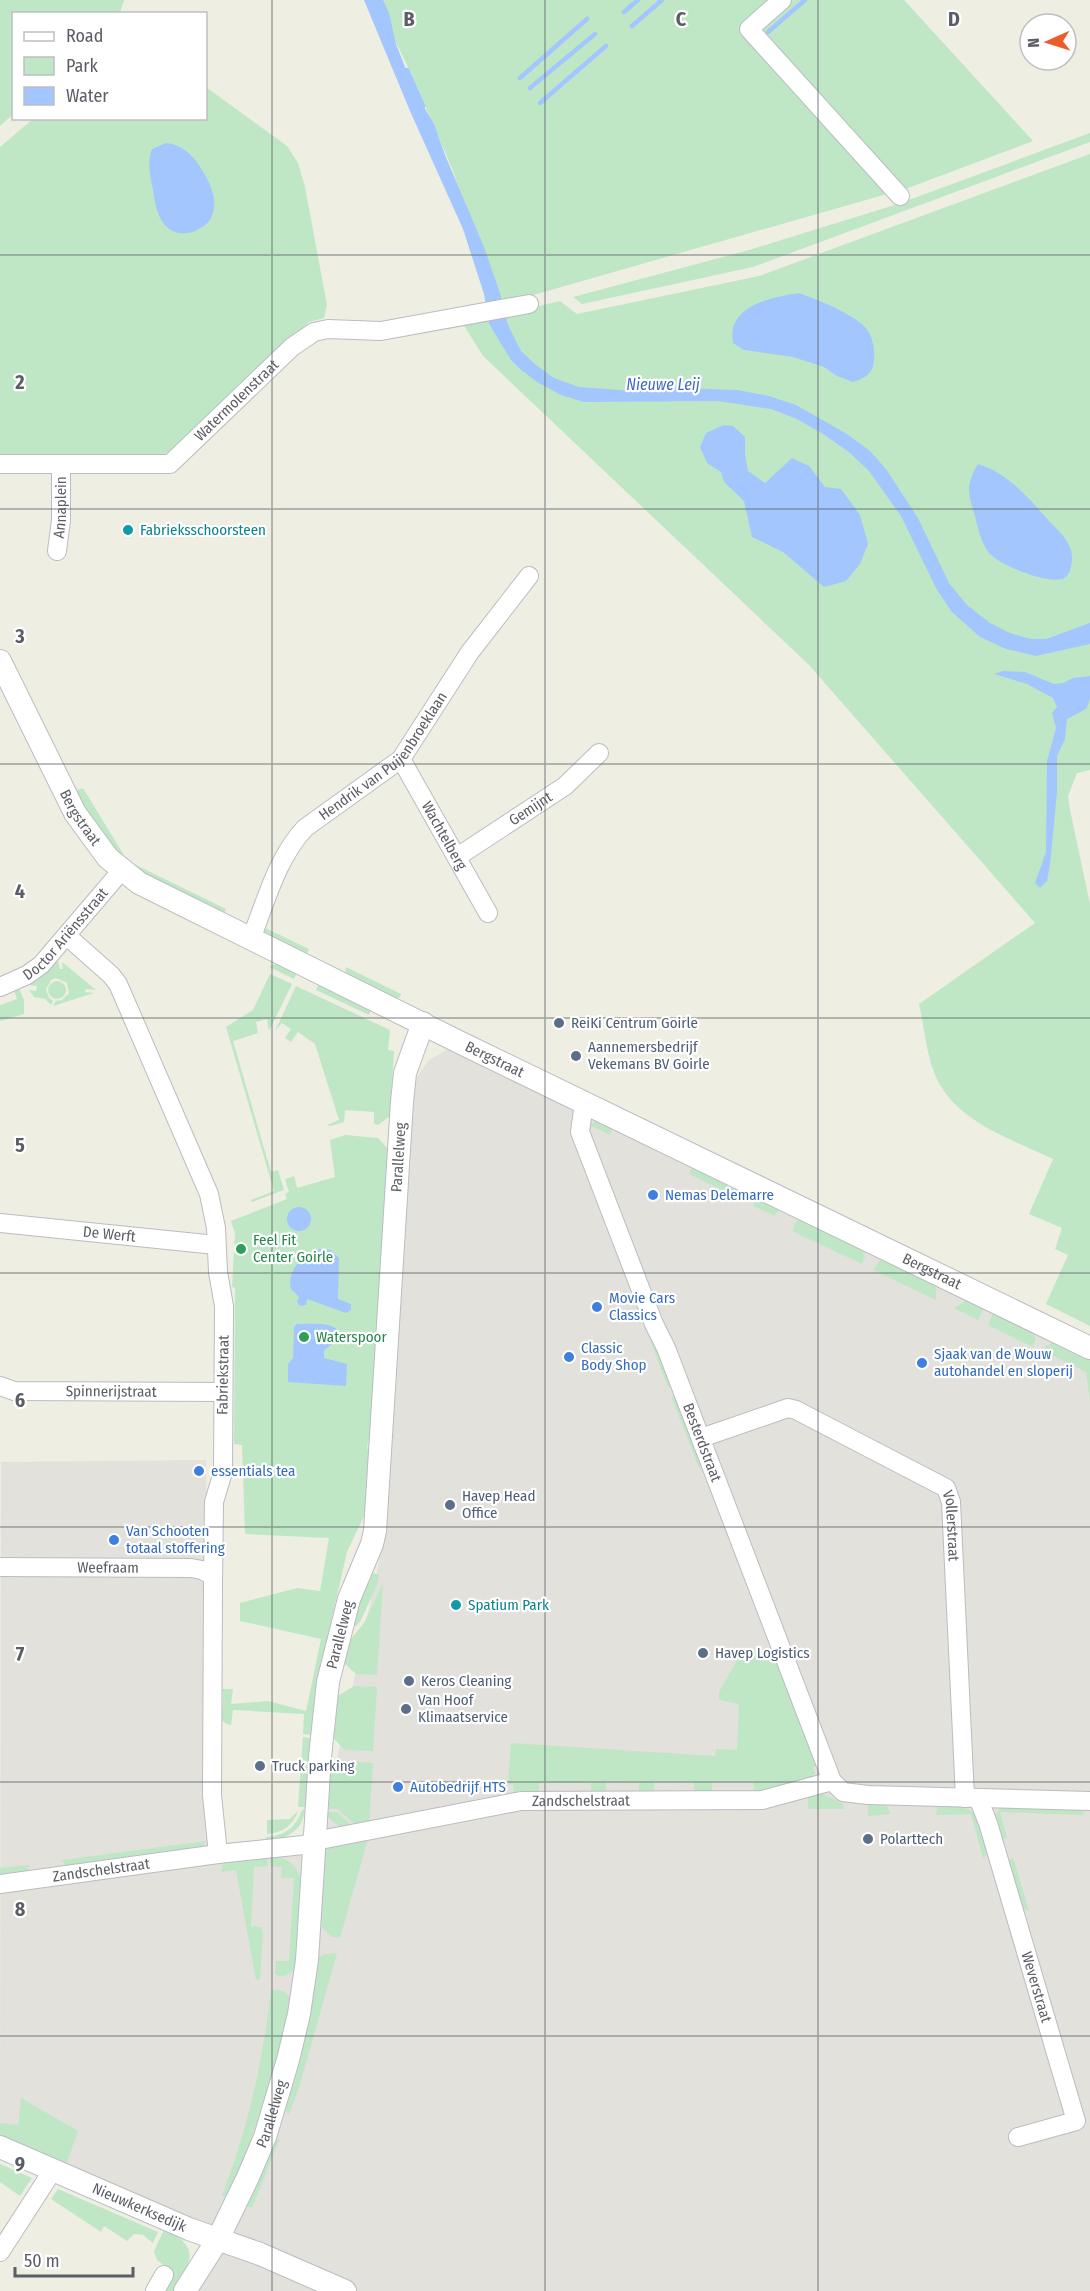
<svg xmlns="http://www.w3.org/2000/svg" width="1090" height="2291" font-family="'Fira Sans Condensed',sans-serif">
	<rect width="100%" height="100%" fill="#eeeee3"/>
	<path fill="#e2e1db" d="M 452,1047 L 1090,1350 L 1090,2291 L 180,2291 L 209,2237 L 0,2142 L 1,1462 L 206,1460 L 211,1844 L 321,1835 L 379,1562 L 415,1080 L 429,1060 Z"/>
	<path fill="#bfe7c6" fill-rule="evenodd" d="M 0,0 L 124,0 L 120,13 L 14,14 L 13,114 L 0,126 Z
		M 375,0 L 904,0 L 1033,141 L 908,188 L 498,305 L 453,171 L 411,73 Z
		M 206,87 L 287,146 L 298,163 L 305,187 L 327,305 L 324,318 L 309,322 L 176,448 L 159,457 L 0,457 L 0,147 L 33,119 L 206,118 ZM 206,177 L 213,193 L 213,215 L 200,229 L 181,233 Z
		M 1090,133 L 1090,142 L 753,267 L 582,304 L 573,297 L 749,250 L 898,204 Z
		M 1090,154 L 1090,770 L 1077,773 L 1068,796 L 1070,810 L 1090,904 L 1090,1326 L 1046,1304 L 1068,1255 L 1055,1249 L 1062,1228 L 1029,1214 L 1053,1159 C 1010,1138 952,1121 934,1072 C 926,1051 924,1026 919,1004 L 1035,923 L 809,665 L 483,356 L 463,324 L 560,301 L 577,314 L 759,276 Z
		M 83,788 L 125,857 L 132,863 L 226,909 L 223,916 C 187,898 149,883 120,855 C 101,837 88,814 75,791 Z
		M 249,920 L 309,949 L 306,956 L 246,927 Z
		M 57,957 L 60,969 L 63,969 L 62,962 L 96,990 L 86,989 L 85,992 L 94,993 L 53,1006 L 56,1001 L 62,1000 L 69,993 L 67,983 L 56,978 L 51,980 L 46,989 L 49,998 L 53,1001 L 51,1005 L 45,999 L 34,997 L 29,990 L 36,991 L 37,986 L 28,985 L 26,983 Z
		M 277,963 L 297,973 L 294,979 L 269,967 Z
		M 346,967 L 401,994 L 400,997 L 394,999 L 345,974 Z
		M 270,974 L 292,984 L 269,1031 L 267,1019 L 256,1022 L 258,1033 L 233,1041 L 271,1172 L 278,1170 L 284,1190 L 252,1202 L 251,1200 L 274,1191 L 226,1027 L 253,1010 Z
		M48 990a9 9 0 1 1 18 0a9 9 0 1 1-18 0Z
		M 319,983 L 371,1009 L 369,1015 L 316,990 Z
		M 18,986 L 24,1000 L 24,1014 L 0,1021 L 0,1005 L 17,999 L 13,988 Z
		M 296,986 L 390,1030 L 388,1050 L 394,1051 L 390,1116 L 378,1125 L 374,1124 L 374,1112 L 345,1110 L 344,1122 L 331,1126 L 327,1125 L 339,1120 L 315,1044 L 298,1032 L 291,1042 L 285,1038 L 291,1029 L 282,1023 L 275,1031 Z
		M 597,1121 L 612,1128 L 610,1135 L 589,1125 Z
		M 345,1135 L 378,1138 L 388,1149 L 370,1440 L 368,1441 L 367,1449 L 370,1449 L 366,1506 L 364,1516 L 347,1552 L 320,1669 L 311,1735 L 303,1734 L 304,1714 L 233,1710 L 231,1725 C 220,1723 220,1716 219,1706 L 223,1705 L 223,1692 L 219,1691 L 219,1689 L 233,1689 L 231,1704 L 268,1701 L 306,1711 L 321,1639 L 240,1621 L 240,1603 L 297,1588 L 320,1591 L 329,1538 L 245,1534 L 242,1445 L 234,1444 L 235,1288 L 232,1287 L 235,1233 L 231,1221 L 287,1199 L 285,1194 L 289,1192 L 285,1179 L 294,1176 L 297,1188 L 335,1177 L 330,1140 Z
		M 692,1167 L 745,1193 L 740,1199 L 689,1174 Z
		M 756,1198 L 779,1209 L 775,1216 L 753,1206 Z
		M 798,1218 L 864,1250 L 865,1257 L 862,1264 L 792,1231 Z
		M 881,1259 L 936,1285 L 936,1300 L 873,1270 Z
		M 967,1300 L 984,1308 L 978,1320 L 954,1308 Z
		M 993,1313 L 1035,1333 L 1035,1341 L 1033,1347 L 988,1325 Z
		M 655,1338 L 674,1384 L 668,1387 L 650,1340 Z
		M 1053,1342 L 1090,1360 L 1090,1401 L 1086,1372 L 1043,1351 L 1046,1346 Z
		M 671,1396 L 679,1398 L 703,1462 L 699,1468 Z
		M 373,1573 L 379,1575 L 377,1585 L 360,1622 L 356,1626 L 350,1624 Z
		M 383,1583 L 377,1675 L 356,1674 L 343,1662 L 350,1640 L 364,1623 Z
		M 744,1648 L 777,1659 L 818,1765 L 813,1767 L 815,1773 L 808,1780 L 754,1794 L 753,1782 L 712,1782 L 712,1793 L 694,1793 L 694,1782 L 654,1782 L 654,1794 L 639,1794 L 639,1783 L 606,1782 L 606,1794 L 591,1794 L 591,1783 L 539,1783 L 539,1791 L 514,1794 L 513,1784 L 508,1784 L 511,1743 L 715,1756 L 716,1749 L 737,1750 L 739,1704 L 719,1700 L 719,1692 Z
		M 354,1686 L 377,1687 L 373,1751 L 345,1750 L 332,1737 L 336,1697 Z
		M 303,1737 L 310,1738 L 305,1807 L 298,1807 Z
		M 345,1761 L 373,1763 L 369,1822 L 355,1825 L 338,1809 L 327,1809 L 330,1771 Z
		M 820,1792 L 843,1804 L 844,1809 L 808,1809 L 808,1794 Z
		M 868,1802 L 886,1804 L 891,1814 L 868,1816 Z
		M 938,1805 C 982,1805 977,1816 988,1853 L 983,1858 L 971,1814 L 936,1815 Z
		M 1003,1806 L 1084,1808 L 1083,1815 L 1000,1812 L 1007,1838 L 1002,1839 L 994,1816 Z
		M 302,1810 L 305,1810 C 302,1832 287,1838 267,1842 L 266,1837 C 285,1836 296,1827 302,1810 Z
		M 298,1811 C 293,1826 282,1833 267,1834 L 267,1820 L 290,1819 Z
		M 327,1812 L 337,1812 L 354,1828 L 344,1830 L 327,1817 Z
		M 368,1839 L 340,1938 L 332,1937 L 320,1925 L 325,1849 L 344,1841 Z
		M 206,1841 L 201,1849 L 66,1867 L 62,1860 Z
		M 266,1855 L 268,1866 L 254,1867 L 251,1926 L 261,1927 L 263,1932 L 260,1979 L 256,1980 L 236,1870 L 221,1872 L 224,1862 Z
		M 269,1855 C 287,1857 299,1866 302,1884 L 295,1970 C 288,1973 283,1980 275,1974 L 276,1961 L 289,1961 L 294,1878 L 281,1878 L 282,1867 L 271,1866 Z
		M 1013,1857 L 1029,1911 L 1020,1907 L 1007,1862 Z
		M 30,1865 L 26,1873 L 0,1877 L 0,1868 Z
		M 337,1953 L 299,2088 L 289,2114 L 285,2110 L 317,1958 L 324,1954 Z
		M 271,1990 C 279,1990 288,1990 290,2000 C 292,2010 284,2034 281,2045 C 266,2097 250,2147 227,2197 L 222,2195 C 248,2128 263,2061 271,1990 Z
		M 21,2098 L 78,2131 L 66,2165 L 0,2136 L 0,2123 L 18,2125 Z
		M 280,2139 L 252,2208 L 246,2206 L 276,2140 Z
		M 0,2164 L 32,2178 L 20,2196 L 0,2182 Z
		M 58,2189 L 158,2232 L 153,2243 L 143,2235 L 134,2234 L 127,2241 L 104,2226 L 101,2232 L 51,2199 Z
		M 164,2230 C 202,2246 191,2263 173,2291 L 159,2291 L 168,2268 L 157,2260 L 154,2251 Z"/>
	<path fill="#a3c6ff" d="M 364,0 L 383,0 L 389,13 L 396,44 L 414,90 L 434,124 L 445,155 L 484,247 L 500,293 L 508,325 L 521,351 L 536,365 L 554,378 L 579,387 L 633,391 L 680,388 L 737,390 L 769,396 L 796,405 L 847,434 L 870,451 L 886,469 L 918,518 L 949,583 L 967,605 L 990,623 L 1010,633 L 1031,639 L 1046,639 L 1090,623 L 1090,644 L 1036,656 L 1006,649 L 980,637 L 952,612 L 937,590 L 901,516 L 869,471 L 849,452 L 823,434 L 797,419 L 771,409 L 718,401 L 584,402 L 561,395 L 537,382 L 520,369 L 511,360 L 489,324 L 484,294 L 463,229 L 410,111 Z
		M 166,143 C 185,145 195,158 204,173 C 211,185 217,200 213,213 C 209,230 181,240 168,228 C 157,219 155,203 153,190 C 150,177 147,162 152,149 Z
		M 799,293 C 818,300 852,313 866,328 C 873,337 875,350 874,360 C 873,374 865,378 853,382 L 837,376 L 824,367 L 793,357 L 744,350 L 733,343 C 726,306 771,297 799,293 Z
		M 724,425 L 733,426 L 745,437 L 745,454 L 748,471 L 765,483 L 792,458 L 809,466 L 825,487 L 841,489 L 860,515 L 868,544 L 860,564 L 846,581 L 824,587 L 783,552 L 752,537 L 744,501 L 724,482 L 721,472 L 707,463 L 700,447 L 706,433 Z
		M 978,464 C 1009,473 1030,500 1051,523 C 1065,537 1077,549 1070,570 C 1069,574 1066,578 1062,579 C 1047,584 1000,565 990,554 C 981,544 978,528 975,516 C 968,493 965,486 978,464 Z
		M 1003,671 L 1025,672 L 1054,684 L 1063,683 L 1073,678 L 1090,676 L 1090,699 L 1086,709 L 1067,719 L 1065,739 L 1057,756 L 1057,792 L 1050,865 L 1047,881 L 1040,888 L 1035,883 L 1046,852 L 1047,761 L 1056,728 L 1052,713 L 1057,707 L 1053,698 L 1027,684 L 994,674 Z
		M287 1219a12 12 0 1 1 24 0a12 12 0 1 1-24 0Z
		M 320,1249 L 330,1250 L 339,1258 L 338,1299 L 351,1304 L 351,1310 L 346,1313 L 307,1299 L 306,1305 L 300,1306 L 297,1302 L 299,1297 L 291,1289 C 286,1271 303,1254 320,1249 Z
		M 297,1324 C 306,1324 351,1320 335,1341 C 332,1345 327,1347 324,1351 L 324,1358 L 347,1364 L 346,1386 L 288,1382 L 288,1364 L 293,1358 L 294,1327 Z"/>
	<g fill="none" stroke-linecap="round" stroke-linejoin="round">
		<path stroke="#a3c6ff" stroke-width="4.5" d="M 624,12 L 638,0
			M 632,26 L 662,0
			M 768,32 L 805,0
			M 407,70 L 423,106
			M 520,78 L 587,19
			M 530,88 L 595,34
			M 540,103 L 606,46"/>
		<g stroke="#bbbcc2" stroke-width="20">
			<g id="minor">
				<path d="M 782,0 L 749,29 L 900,196"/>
				<path id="s1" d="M 0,464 L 170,464 L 292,347 L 314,332 L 328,329 L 381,331 L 529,304"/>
				<path id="s2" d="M 57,551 L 61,520 L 61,465"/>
				<path id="s3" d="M 401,759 L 488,913"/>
				<path id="s4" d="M 457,857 L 565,786 L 599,753"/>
				<path d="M 67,936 L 111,975 L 118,984 L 209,1194 L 216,1228 L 218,1272 L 224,1306 L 223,1472 L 214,1502 L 213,1582 L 212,1795 L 218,1854"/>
				<path id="s5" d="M 251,939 C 266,901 277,858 305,828 L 401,759 L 470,652 L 529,576"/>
				<path id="s6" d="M 0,987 L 27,975 L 41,965 L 122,870"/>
				<path id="s7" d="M 584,1103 L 580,1132 L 654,1324 L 666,1348 L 832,1781"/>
				<path id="s8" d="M 0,1223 L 216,1245"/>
				<path id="s9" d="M 0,1386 L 14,1391 L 223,1392"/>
				<path id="s10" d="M 701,1438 L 788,1408 L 796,1410 L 946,1488 L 951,1502 L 965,1798"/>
				<path id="s11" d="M 0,1567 L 191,1568 L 202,1570 L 213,1576"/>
				<path id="s12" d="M 978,1798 L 988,1823 L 1076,2121 L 1018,2137"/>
				<path id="s13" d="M 0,1884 L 218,1854 L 303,1845 L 315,1841 L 521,1801 L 762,1800 L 832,1781 L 843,1792 L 868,1795 L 1090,1801"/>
				<path d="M 0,2252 L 53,2170"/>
				<path d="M 155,2291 L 164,2275"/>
			</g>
		</g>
		<g stroke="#bbbcc2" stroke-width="24">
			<g id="tertiary">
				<path id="s14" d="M 0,661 L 75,813 L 108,858 L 139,883 L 461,1043 L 1090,1348"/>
				<path id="s15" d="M 0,2147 L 189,2229 L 260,2254 L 345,2291"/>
				<path id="s16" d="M 185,2291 L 218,2239 L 248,2177 L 265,2137 L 288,2060 L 299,2014 L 307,1960 L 320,1757 L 328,1682 L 349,1599 L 372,1544 L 375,1531 L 402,1102 L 405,1073 L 423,1023"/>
			</g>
		</g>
		<use href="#minor" stroke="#fff" stroke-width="18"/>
		<use href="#tertiary" stroke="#fff" stroke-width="22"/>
	</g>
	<path fill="none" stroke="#5b5e64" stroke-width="1.5" stroke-opacity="0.55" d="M 272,0 L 272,2291M 545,0 L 545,2291M 818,0 L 818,2291M 0,255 L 1090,255M 0,509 L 1090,509M 0,764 L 1090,764M 0,1018 L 1090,1018M 0,1273 L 1090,1273M 0,1527 L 1090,1527M 0,1782 L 1090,1782M 0,2036 L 1090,2036"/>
	<g fill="#0f9aa8" stroke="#fff" stroke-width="2">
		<circle cx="128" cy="530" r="6"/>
		<circle cx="456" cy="1605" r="6"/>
	</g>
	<g fill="#5c6f8a" stroke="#fff" stroke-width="2">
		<circle cx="559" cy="1023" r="6"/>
		<circle cx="576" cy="1056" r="6"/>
		<circle cx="450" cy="1505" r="6"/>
		<circle cx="703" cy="1653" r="6"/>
		<circle cx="409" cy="1681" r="6"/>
		<circle cx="406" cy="1709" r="6"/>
		<circle cx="260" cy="1766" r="6"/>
		<circle cx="868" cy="1839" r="6"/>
	</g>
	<g fill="#3f7fe0" stroke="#fff" stroke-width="2">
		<circle cx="653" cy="1195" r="6"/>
		<circle cx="597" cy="1307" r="6"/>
		<circle cx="569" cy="1357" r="6"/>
		<circle cx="922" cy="1363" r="6"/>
		<circle cx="199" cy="1471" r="6"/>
		<circle cx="114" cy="1540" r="6"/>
		<circle cx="398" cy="1787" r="6"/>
	</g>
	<g fill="#2e9e5b" stroke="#fff" stroke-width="2">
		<circle cx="241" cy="1249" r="6"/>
		<circle cx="304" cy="1337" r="6"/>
	</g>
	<g text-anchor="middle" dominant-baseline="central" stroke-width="4.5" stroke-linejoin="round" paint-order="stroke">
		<g font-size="15" fill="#5b5e64" stroke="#fff">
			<text stroke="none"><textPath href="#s1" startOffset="262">Watermolenstraat</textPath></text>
			<text stroke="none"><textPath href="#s2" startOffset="44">Annaplein</textPath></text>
			<text stroke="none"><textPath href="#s5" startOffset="232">Hendrik van Puijenbroeklaan</textPath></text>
			<text stroke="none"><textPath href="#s4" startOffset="88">Gemijnt</textPath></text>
			<text stroke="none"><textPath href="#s14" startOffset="176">Bergstraat</textPath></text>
			<text stroke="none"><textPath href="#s3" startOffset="88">Wachtelberg</textPath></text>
			<text stroke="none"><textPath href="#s6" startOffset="86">Doctor Ariënsstraat</textPath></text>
			<text stroke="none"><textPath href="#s14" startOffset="662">Bergstraat</textPath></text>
			<text stroke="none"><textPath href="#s16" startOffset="1168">Parallelweg</textPath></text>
			<text stroke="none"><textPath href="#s8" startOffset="110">De Werft</textPath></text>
			<text stroke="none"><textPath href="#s14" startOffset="1148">Bergstraat</textPath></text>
			<text transform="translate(223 1375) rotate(-89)">Fabriekstraat</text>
			<text stroke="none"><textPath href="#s9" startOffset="112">Spinnerijstraat</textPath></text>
			<text stroke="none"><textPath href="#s7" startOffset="363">Besterdstraat</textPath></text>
			<text stroke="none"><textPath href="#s10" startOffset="308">Vollerstraat</textPath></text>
			<text stroke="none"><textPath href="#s11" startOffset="108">Weefraam</textPath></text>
			<text stroke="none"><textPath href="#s16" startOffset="684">Parallelweg</textPath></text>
			<text stroke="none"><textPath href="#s13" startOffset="588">Zandschelstraat</textPath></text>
			<text stroke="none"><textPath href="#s13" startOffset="102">Zandschelstraat</textPath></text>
			<text stroke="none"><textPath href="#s12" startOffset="198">Weverstraat</textPath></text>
			<text stroke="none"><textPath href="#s16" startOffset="198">Parallelweg</textPath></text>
			<text stroke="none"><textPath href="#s15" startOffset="152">Nieuwkerksedijk</textPath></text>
		</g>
		<g font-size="15" fill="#0d838f" stroke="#fff" text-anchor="start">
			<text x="140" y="530">Fabrieksschoorsteen</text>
			<text x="468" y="1605">Spatium Park</text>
		</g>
		<g font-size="15" fill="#4e5e75" stroke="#fff" text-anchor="start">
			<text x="571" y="1023">ReiKi Centrum Goirle</text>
			<text x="588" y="1047">Aannemersbedrijf<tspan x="588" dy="17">Vekemans BV Goirle</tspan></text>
			<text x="462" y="1496">Havep Head<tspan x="462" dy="17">Office</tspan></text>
			<text x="715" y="1653">Havep Logistics</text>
			<text x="421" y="1681">Keros Cleaning</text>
			<text x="418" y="1700">Van Hoof<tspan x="418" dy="17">Klimaatservice</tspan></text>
			<text x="272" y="1766">Truck parking</text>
			<text x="880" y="1839">Polarttech</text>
		</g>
		<g font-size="15" fill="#366cbe" stroke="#fff" text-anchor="start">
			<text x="665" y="1195">Nemas Delemarre</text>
			<text x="609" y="1298">Movie Cars<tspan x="609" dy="17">Classics</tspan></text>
			<text x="581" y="1348">Classic<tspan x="581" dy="17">Body Shop</tspan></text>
			<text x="934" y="1354">Sjaak van de Wouw<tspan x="934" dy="17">autohandel en sloperij</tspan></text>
			<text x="211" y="1471">essentials tea</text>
			<text x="126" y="1531">Van Schooten<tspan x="126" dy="17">totaal stoffering</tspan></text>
			<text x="410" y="1787">Autobedrijf HTS</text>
		</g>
		<g font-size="15" fill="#27864d" stroke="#fff" text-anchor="start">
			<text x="253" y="1240">Feel Fit<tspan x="253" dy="17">Center Goirle</tspan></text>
			<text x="316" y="1337">Waterspoor</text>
		</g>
		<g font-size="16" font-style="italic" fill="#416bc6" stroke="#fff">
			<text x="663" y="384">Nieuwe Leij</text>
		</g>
	</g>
	<g font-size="20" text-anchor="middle" font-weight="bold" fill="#5b5e64" stroke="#fff" stroke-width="4.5" stroke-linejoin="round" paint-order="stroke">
		<text x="409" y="26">B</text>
		<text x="681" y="26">C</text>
		<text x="954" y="26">D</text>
		<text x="20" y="389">2</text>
		<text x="20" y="643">3</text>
		<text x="20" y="898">4</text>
		<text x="20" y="1152">5</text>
		<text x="20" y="1407">6</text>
		<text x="20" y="1661">7</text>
		<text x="20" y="1916">8</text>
		<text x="20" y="2171">9</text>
	</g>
	<rect x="12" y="12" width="195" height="108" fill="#ffffff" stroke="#bdbfc1" stroke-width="1.5"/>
	<rect x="24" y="32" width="30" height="9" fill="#ffffff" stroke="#bdbfc1" stroke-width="1.5"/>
	<text x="66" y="42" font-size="18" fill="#5b5e64">Road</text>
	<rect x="24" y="57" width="30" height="18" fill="#bfe7c6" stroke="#bdbfc1" stroke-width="1.5"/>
	<text x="66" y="72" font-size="18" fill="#5b5e64">Park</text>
	<rect x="24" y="87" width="30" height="18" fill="#a3c6ff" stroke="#bdbfc1" stroke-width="1.5"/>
	<text x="66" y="102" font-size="18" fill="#5b5e64">Water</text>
	<g transform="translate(1048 42) rotate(267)"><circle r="28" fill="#ffffff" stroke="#bdbfc1" stroke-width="1.5"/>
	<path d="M0-4.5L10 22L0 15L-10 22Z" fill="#ee5c2a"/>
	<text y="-9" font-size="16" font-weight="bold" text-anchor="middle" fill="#5b5e64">N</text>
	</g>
	<path d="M15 2267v9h118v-9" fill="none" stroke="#5b5e64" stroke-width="3"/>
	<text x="24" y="2267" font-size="18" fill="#5b5e64" stroke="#ffffff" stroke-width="4.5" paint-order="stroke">50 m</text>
</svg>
